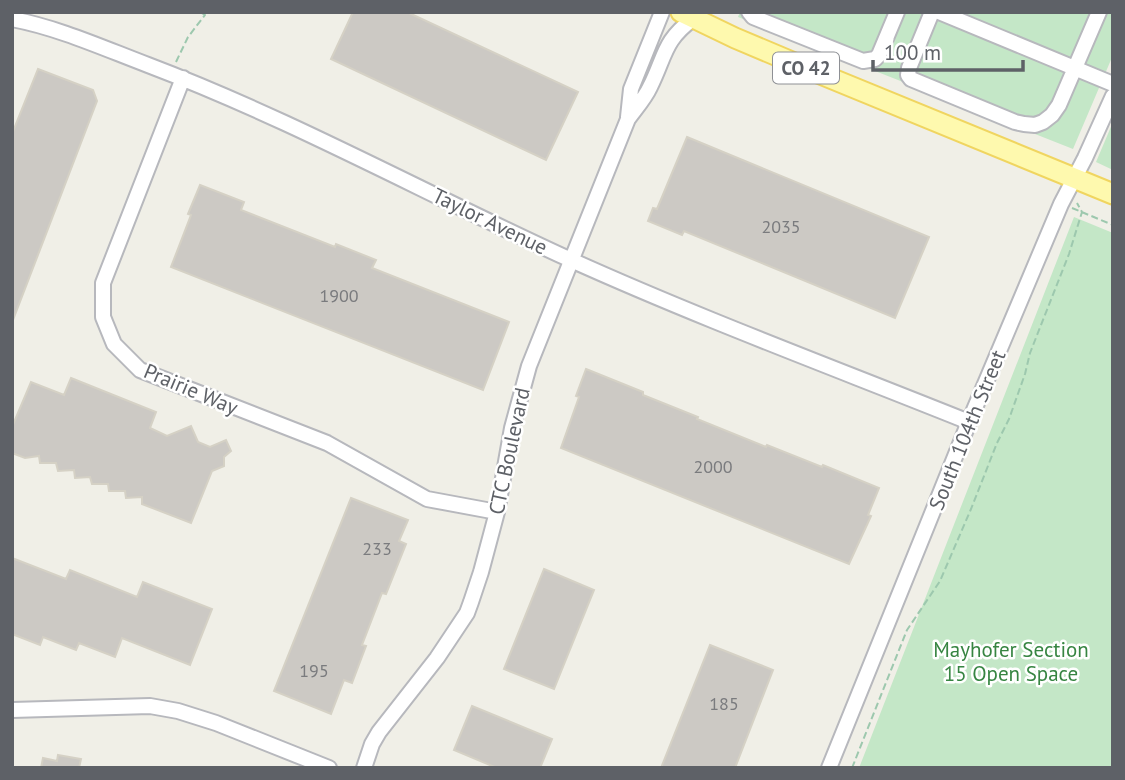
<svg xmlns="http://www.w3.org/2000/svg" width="1125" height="780" font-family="'PT Sans',sans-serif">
	<rect width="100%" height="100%" fill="#f0efe7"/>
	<path fill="#c4e7c7" d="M 740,12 L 1113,12 L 1113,55 L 1073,149 L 738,17 Z
		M 1113,122 L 1113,170 L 1096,162 Z
		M 1074,217 L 1113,233 L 1113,768 L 859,768 Z"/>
	<path fill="#ccc9c4" stroke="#d5d1c5" stroke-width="2" d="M 353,12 L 407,12 L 578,92 L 546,160 L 331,59 Z
		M 38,69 L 93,90 L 97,101 L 13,320 L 12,134 Z
		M 687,137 L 929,237 L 895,318 L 684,231 L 682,235 L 648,221 L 653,208 L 657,209 Z
		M 200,185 L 244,202 L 241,210 L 335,247 L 336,244 L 376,260 L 372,268 L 509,322 L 483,390 L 171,267 L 191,215 L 188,214 Z
		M 586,369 L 643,392 L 643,395 L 698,417 L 697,419 L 766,447 L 767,445 L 822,467 L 823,465 L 879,488 L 868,515 L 871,516 L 849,564 L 561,448 L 579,397 L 576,396 Z
		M 71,378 L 156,412 L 150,428 L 167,436 L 191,426 L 198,442 L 210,447 L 226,440 L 231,451 L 224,457 L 224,466 L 212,471 L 191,523 L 142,504 L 142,497 L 126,498 L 125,491 L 109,491 L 108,484 L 92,484 L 90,477 L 75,478 L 74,470 L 58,471 L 56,463 L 40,463 L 39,456 L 25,458 L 12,453 L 12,427 L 31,382 L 64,395 Z
		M 351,498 L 408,520 L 399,541 L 406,544 L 386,594 L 382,593 L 362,645 L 366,646 L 352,683 L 344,680 L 331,714 L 274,691 Z
		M 12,558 L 66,579 L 70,570 L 137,597 L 143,582 L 212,609 L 190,665 L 122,638 L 115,657 L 79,643 L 76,650 L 43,637 L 40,645 L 12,634 Z
		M 544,569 L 594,590 L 554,689 L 504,669 Z
		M 710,645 L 773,670 L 735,768 L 661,768 Z
		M 472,706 L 552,739 L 540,768 L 497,768 L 454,750 Z
		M 58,755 L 81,759 L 79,768 L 41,768 L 43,758 L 57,761 Z"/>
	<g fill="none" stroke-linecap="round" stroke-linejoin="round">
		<g stroke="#b7b8bd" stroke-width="18">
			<path id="minor" d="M 749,12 L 753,17 L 863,61 L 875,59 L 879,55 L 897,12
				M 932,12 L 909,68 L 908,75 L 911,79 L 1015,122 L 1024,124 L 1035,125 L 1043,122 L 1052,115 L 1059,105 L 1099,12
				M 939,12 L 1113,84
				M 12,19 C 59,28 103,48 148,65 C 293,120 430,196 571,260 C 702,319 837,369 969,422
				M 183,78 L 103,283 L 103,317 L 114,344 L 140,370 L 327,443 L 427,499 L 497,512
				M 628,117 L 631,89 L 662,12
				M 12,710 L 150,706 L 178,711 L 216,723 L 329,768
				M 364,768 L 372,744 L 379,732 L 437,658 L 467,613 L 471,602 L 481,572 L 497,512 L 512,428 L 529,366 L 628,119 C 636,108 645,98 650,87 C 666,55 663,41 694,18
				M 829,768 L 969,422 L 1061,204 L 1085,158 L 1113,96"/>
		</g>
		<g stroke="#f0d560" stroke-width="23">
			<path id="major" d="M 681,12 L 735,38 L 818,73 L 1113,194"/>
		</g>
		<path stroke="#9dc8ae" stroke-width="2" stroke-dasharray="7 3.5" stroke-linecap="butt" d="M 176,62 L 188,37 L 205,15 L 200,12
			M 1072,208 L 1113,225
			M 852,768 L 907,630 L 940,581 L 971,509 L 997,443 L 1009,419 L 1025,374 L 1030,353 L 1069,254 L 1082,212 L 1077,203"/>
		<use href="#minor" stroke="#fff" stroke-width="14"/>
		<use href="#major" stroke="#fef9ae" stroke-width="19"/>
	</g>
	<g text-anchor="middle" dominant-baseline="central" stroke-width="5" stroke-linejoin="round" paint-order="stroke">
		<g font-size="18" fill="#7a7b7e">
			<text x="781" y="226">2035</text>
			<text x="339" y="295">1900</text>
			<text x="713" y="466">2000</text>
			<text x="377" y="548">233</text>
			<text x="314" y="670">195</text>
			<text x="724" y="703">185</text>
		</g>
		<rect fill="#fff" stroke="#8e9095" stroke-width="2" x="773" y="52.5" width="66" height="31" rx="5"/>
		<g font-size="19" font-weight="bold" fill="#5e6167">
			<text x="806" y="68">CO 42</text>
		</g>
		<g font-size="21" fill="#5e6167" stroke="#fff">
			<text transform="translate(490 221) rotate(26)">Taylor Avenue</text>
			<text transform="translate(191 389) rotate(23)">Prairie Way</text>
			<text transform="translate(967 430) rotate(-68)">South 104th Street</text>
			<text transform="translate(509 451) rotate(-78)">CTC Boulevard</text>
		</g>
		<g font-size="21" fill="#378542" stroke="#fff">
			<text x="1011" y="649">Mayhofer Section<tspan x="1011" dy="24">15 Open Space</tspan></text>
		</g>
	</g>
	<rect width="1125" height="780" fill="none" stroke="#5e6167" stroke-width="28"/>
	<path d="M873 60v10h150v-10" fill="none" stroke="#5e6167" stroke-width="3.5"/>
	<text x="884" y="60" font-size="21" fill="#5e6167" stroke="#ffffff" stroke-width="5" paint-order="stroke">100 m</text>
</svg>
